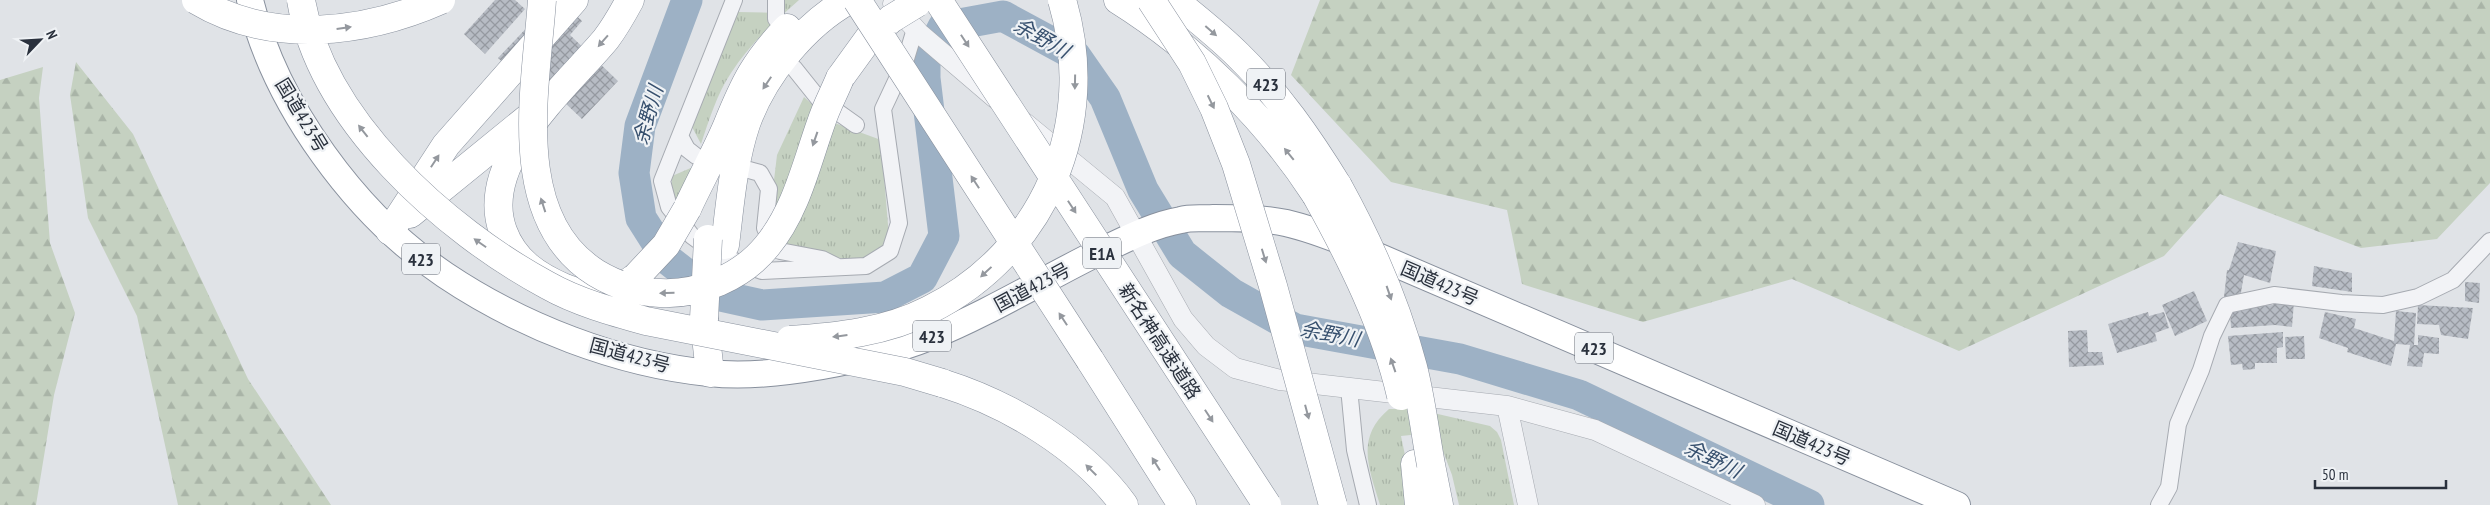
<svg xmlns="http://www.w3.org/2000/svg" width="2490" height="505" font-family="'PT Sans Narrow','Noto Sans JP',sans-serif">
	<defs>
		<pattern id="grass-tufts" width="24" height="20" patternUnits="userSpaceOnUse" patternTransform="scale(1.25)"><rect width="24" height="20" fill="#c5d1c1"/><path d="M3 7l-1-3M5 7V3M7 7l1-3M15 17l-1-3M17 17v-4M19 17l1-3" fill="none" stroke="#a9b4a7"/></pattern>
		<pattern id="forest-firs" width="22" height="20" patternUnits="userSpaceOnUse" patternTransform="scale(1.25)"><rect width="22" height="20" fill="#c5d1c1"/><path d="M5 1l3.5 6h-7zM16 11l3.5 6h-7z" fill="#a9b4a7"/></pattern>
		<pattern id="building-cross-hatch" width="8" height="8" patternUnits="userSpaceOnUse" patternTransform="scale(1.25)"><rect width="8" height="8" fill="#b7bcc4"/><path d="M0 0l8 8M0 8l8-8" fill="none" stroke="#9599a0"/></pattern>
	</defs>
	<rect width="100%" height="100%" fill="#e0e3e7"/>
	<path fill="url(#grass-tufts)" d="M 784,0 L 799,0 C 774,22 749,45 731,73 C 717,94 709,120 701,144 L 691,125 L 738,12 L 781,13 Z
		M 804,97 L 832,122 L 881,140 L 889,237 L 886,244 L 862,261 L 783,250 L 772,197 L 777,155 Z
		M 693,167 L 678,204 C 669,198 672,185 672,176 Z
		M 1389,409 L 1416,409 L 1490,426 L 1497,432 L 1501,440 L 1514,505 L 1459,505 L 1452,475 L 1438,438 L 1430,433 L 1401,436 L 1406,460 L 1409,505 L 1380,505 C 1369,468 1355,438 1389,409 Z"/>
	<path fill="url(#forest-firs)" d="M 1320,0 L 2490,0 L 2490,183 L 2437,239 L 2361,248 L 2220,194 L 2164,256 L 1959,351 L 1792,279 L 1643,322 L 1522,284 L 1507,210 L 1391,182 L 1291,75 Z
		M 76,62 L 133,134 L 248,379 L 331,505 L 178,505 L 137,316 L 88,218 L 70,95 Z
		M 43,67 L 39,98 L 50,243 L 75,313 L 54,395 L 36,505 L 0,505 L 0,80 Z"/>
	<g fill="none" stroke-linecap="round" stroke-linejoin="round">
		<path stroke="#9db1c5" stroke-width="31" d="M 687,0 L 640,126 L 634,173 L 641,218 L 667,259 L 712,294 L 762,305 L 885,297 L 922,278 L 944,236 L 925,78 L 925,62 L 943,27 L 1003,16 L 1075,55 L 1105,98 L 1143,190 L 1182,254 L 1231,293 L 1295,329 L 1460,359 L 1579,395 L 1809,505"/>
	</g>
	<path fill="url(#building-cross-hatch)" d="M 495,0 L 515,0 L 525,9 L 485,54 L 464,34 Z
		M 553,0 L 560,0 L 582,21 L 570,35 L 618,81 L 582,119 L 528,68 L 519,77 L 498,58 Z
		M 2238,242 L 2276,251 L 2270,283 L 2244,275 L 2240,298 L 2224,297 L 2227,270 L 2229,270 Z
		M 2314,266 L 2352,273 L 2352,292 L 2312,286 Z
		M 2465,282 L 2480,283 L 2479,303 L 2465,301 Z
		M 2194,291 L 2207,321 L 2175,336 L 2162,305 Z
		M 2275,300 L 2294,302 L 2292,327 L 2275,325 L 2231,328 L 2230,312 L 2243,311 L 2243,307 L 2273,305 Z
		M 2418,305 L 2473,308 L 2468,339 L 2441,335 L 2439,325 L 2417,324 Z
		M 2396,311 L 2416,313 L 2414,345 L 2418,345 L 2418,335 L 2439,338 L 2439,354 L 2424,353 L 2422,367 L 2407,366 L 2410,345 L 2396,344 L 2391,366 L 2347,352 L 2348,348 L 2319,338 L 2325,312 L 2356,319 L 2354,328 L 2394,341 Z
		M 2148,312 L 2149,316 L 2164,312 L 2169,328 L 2155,333 L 2157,341 L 2117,353 L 2108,324 Z
		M 2087,330 L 2088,352 L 2102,352 L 2104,365 L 2069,367 L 2068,331 Z
		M 2283,332 L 2283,347 L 2277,348 L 2277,363 L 2255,363 L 2255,369 L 2243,370 L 2242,364 L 2231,365 L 2228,336 Z
		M 2304,336 L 2305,359 L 2286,359 L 2285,337 Z"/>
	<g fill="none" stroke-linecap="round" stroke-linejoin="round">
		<g stroke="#a6aab1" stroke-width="18">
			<path id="minor" d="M 734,0 L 662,181 L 669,207 L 692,236 L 718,255 L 762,271 L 866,266 L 890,251 L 899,223 L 883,109 L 905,62 L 915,29
				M 776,19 L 776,0
				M 794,68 L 818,98 L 856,125
				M 680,136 L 687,149 L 696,156
				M 749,170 L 760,173 L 769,189 L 765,228 L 772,243 L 780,251 L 822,259 L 838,267
				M 1349,388 L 1355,450 L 1368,505
				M 2159,505 L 2169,487 L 2178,424 L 2201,370 L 2212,336 L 2227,305 L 2274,295 L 2341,303 L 2383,305 L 2418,297 L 2453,280 L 2490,241"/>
		</g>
		<g stroke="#a6aab1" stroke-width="21">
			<path id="tertiary" d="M 893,4 L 919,33 L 995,98
				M 1025,123 L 1115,197 L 1183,319 L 1206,346 L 1235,368 L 1280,380 L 1507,406 L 1595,430 L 1755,505
				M 1507,406 L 1528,505"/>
		</g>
		<g stroke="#88909d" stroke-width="28">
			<path id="trunk" d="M 250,0 C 275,105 356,215 445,275 C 521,326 618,364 709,373 C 771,380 872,360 930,337 C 989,313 1044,279 1101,251 C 1126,239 1153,225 1181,220 C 1191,217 1203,219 1214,218 C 1237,218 1264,218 1286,223 C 1312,229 1337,239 1361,249 L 1957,505"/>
		</g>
		<g stroke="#88909d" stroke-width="29">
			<path id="motorway" d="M 630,0 C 623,13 615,27 606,39 C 567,86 477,161 503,231 C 514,261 537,276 565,288 C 595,300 611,296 636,277
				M 1118,0 C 1196,49 1266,118 1316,195
				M 1174,0 C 1196,18 1218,35 1238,55 C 1278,94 1309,139 1338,186
				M 840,78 L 869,38 L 891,19
				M 687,209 C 700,181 715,154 727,126 C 744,84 755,61 787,28
				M 410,214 L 528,118
				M 390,231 L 446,145 L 574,0
				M 725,245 C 730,205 733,163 746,124 C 763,76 804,25 849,0
				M 704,319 L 710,373
				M 1090,360 L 1182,505
				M 942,383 C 1009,404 1082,447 1124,505
				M 1415,464 L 1419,505
				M 1431,465 L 1439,505"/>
		</g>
		<use href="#minor" stroke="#f2f3f6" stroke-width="16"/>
		<use href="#tertiary" stroke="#f2f3f6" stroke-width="20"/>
		<use href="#trunk" stroke="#fff" stroke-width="26"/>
		<use href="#motorway" stroke="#fff" stroke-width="28"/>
		<g stroke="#88909d" stroke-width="29" stroke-linecap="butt">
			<path id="motorway-bridge" d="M 196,0 C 271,45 364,34 441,0
				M 301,0 C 321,120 445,230 547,285 C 577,302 613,312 646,321 L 905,372 L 942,383
				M 542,0 C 536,87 508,218 596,273 C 616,285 637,292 660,293 C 699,295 742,277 767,246 C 796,211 806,165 821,123 C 826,107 834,93 840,78
				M 857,0 L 1090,360
				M 938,0 L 1267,505
				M 1151,0 L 1192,63 L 1214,108 L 1236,164 L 1273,286 L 1333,505
				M 891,19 L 917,3
				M 1338,186 C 1370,244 1396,303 1413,367 C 1421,398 1425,432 1431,465
				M 1316,195 C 1351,258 1385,326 1401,396
				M 636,277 L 666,245 L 687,209
				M 704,319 L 708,239
				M 790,340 C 837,337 886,332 929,310 C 1045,252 1099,124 1062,0"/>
		</g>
		<use href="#motorway-bridge" stroke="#fff" stroke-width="28"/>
	</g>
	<defs><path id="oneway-solid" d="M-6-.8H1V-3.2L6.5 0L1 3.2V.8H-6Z" transform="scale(1.25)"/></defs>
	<g fill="#94989e">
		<use href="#oneway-solid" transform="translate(344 28) rotate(-8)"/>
		<use href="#oneway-solid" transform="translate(1211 31) rotate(41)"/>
		<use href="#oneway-solid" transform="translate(603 41) rotate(131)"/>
		<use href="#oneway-solid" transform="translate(965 41) rotate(57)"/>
		<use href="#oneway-solid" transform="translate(1075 82) rotate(91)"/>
		<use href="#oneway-solid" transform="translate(767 83) rotate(124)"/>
		<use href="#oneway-solid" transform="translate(1211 102) rotate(64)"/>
		<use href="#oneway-solid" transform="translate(363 131) rotate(-128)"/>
		<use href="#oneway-solid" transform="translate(815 139) rotate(109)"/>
		<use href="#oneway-solid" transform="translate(1289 154) rotate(-129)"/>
		<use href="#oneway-solid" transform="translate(435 161) rotate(-57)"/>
		<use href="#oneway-solid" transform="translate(975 182) rotate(-123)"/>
		<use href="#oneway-solid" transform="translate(543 205) rotate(-108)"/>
		<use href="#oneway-solid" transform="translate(1072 207) rotate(57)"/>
		<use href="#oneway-solid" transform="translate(480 243) rotate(-145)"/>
		<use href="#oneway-solid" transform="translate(1264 256) rotate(73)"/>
		<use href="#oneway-solid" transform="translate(986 272) rotate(137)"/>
		<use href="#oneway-solid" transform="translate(667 293) rotate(179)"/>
		<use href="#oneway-solid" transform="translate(1389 293) rotate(71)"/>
		<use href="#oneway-solid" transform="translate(1063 319) rotate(-123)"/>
		<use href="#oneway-solid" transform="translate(840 336) rotate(173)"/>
		<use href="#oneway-solid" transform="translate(1393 365) rotate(-109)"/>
		<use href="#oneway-solid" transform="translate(1307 412) rotate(75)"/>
		<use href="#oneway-solid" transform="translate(1209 416) rotate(57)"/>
		<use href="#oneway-solid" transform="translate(1156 464) rotate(-122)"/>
		<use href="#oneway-solid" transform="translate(1091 470) rotate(-135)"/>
	</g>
	<g text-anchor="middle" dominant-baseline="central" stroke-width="4.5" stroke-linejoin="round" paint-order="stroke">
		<g fill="#eff2f5" stroke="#656b74" stroke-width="1">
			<rect x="1247" y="68.5" width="38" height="31" rx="4"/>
			<rect x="1083" y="237.5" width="38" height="31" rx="4"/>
			<rect x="402" y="243.5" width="38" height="31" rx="4"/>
			<rect x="913" y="320.5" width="38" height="31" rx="4"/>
			<rect x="1575" y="332.5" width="38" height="31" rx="4"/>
		</g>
		<g font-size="18" font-weight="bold" fill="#2a313d">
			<text x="1266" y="84">423</text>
			<text x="1102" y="253">E1A</text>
			<text x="421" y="259">423</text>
			<text x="932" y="336">423</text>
			<text x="1594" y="348">423</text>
		</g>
		<g font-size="19" fill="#2a313d" stroke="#eff2f5">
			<text transform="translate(302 115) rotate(59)">国道423号</text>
			<text transform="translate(1440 283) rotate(23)">国道423号</text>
			<text transform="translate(1032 287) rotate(-28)">国道423号</text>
			<text transform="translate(1160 341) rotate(57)">新名神高速道路</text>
			<text transform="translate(630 355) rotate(15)">国道423号</text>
			<text transform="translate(1812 443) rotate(23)">国道423号</text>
		</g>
		<g font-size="20" font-style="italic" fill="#37506e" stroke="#eff2f5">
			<text transform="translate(1042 38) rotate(29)">余野川</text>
			<text transform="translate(648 115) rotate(-74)">余野川</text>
			<text transform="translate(1330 334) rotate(11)">余野川</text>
			<text transform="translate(1713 459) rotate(26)">余野川</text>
		</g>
	</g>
	<g transform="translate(40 40) rotate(65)" stroke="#eff2f5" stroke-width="4" paint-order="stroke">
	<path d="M0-4L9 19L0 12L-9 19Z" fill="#2a313d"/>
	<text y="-8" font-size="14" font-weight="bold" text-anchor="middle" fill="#2a313d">N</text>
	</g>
	<path d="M2315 480v8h131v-8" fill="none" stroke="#2a313d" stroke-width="2.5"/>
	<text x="2322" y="480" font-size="15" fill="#2a313d" stroke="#eff2f5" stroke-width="4" paint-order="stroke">50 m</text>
</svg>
